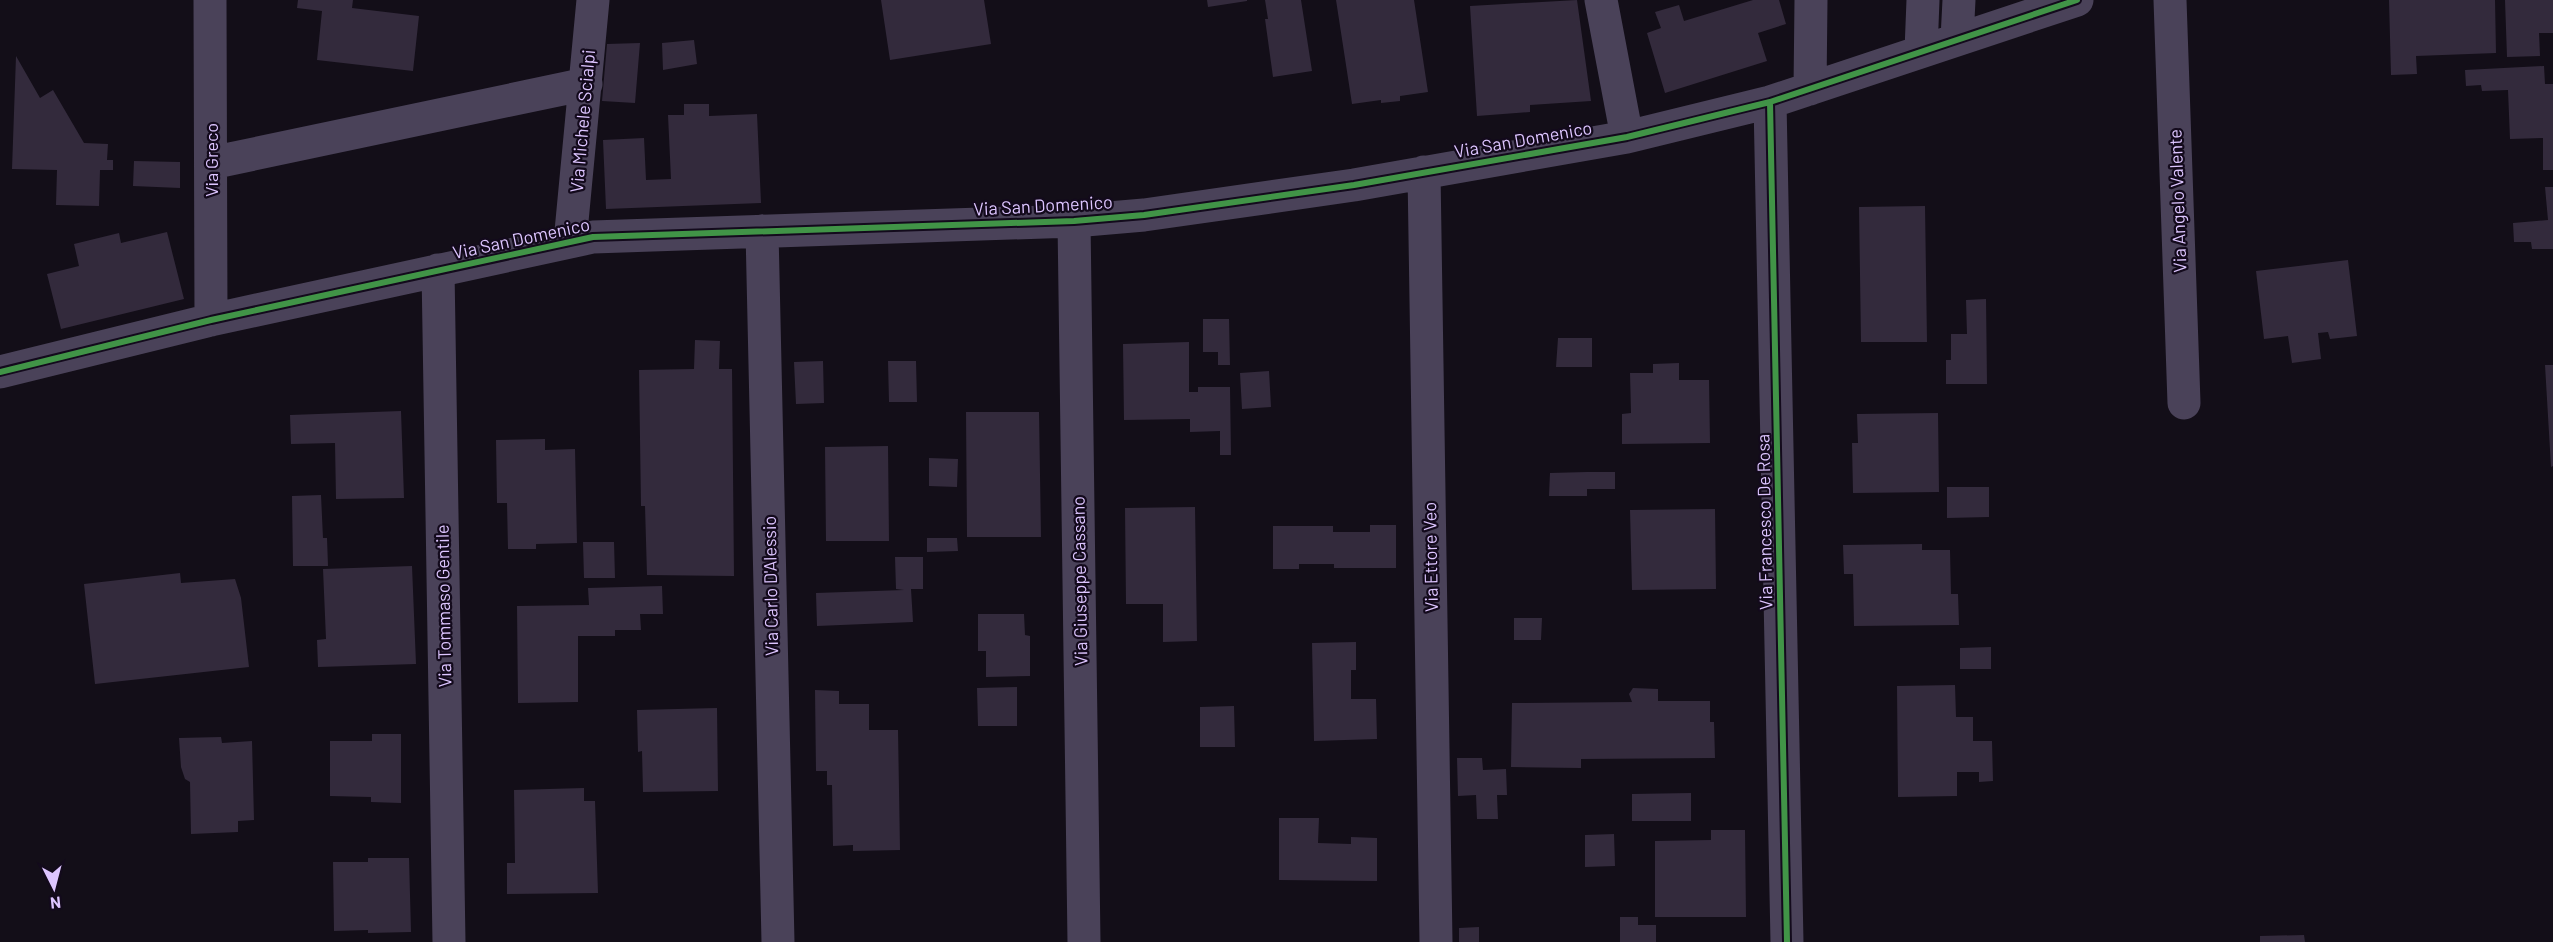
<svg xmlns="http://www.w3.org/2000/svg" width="2553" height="942" font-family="Barlow,sans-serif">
	<rect width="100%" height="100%" fill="#130e18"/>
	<path fill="#332a3c" d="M 298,0 L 353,0 L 352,8 L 419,16 L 413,71 L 317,60 L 322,11 L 297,8 Z
		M 881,0 L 984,0 L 991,44 L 890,60 Z
		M 1207,0 L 1247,0 L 1247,1 L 1208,7 Z
		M 1265,0 L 1301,0 L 1312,71 L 1273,77 L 1265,19 L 1268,19 Z
		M 1336,0 L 1414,0 L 1428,92 L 1400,96 L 1400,101 L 1381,103 L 1381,100 L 1352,104 Z
		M 1577,0 L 1591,101 L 1530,105 L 1530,112 L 1477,116 L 1470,6 Z
		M 1753,0 L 1779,0 L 1786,24 L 1758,33 L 1767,61 L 1665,93 L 1647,33 L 1661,28 L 1655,12 L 1679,5 L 1684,21 Z
		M 2389,0 L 2495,0 L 2496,53 L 2416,56 L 2417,74 L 2391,75 Z
		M 2505,0 L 2553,0 L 2553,33 L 2539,33 L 2540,56 L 2507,57 Z
		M 694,40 L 697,64 L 663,70 L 662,43 Z
		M 640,43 L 635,103 L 602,101 L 607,44 Z
		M 16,56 L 40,98 L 53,90 L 84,143 L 108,144 L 107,160 L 113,160 L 113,170 L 100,170 L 99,206 L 56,205 L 57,170 L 12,169 Z
		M 2544,66 L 2545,84 L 2553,84 L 2553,170 L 2543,170 L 2543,138 L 2510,139 L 2508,90 L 2482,91 L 2481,85 L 2466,86 L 2465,70 Z
		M 684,104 L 709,104 L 709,116 L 757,114 L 761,203 L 606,209 L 603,140 L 644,138 L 646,180 L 671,179 L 668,115 L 684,115 Z
		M 134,161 L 180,162 L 180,188 L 133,186 Z
		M 2545,187 L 2553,187 L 2553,249 L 2532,249 L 2531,242 L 2514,242 L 2513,223 L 2548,220 Z
		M 1925,206 L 1927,342 L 1861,342 L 1859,207 Z
		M 167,232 L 184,299 L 61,329 L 47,274 L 79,266 L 74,244 L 119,233 L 121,243 Z
		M 2348,260 L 2357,336 L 2330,339 L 2328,332 L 2318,333 L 2321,359 L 2292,363 L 2288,336 L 2264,339 L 2256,271 Z
		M 1986,299 L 1987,384 L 1946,384 L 1946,360 L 1951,360 L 1951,334 L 1967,334 L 1966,300 Z
		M 1203,319 L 1229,319 L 1230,365 L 1218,365 L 1218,352 L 1203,352 Z
		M 1558,338 L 1592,338 L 1592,367 L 1556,367 Z
		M 695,340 L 720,341 L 719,369 L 732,369 L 734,576 L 647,575 L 645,506 L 641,506 L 639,370 L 694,369 Z
		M 1189,342 L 1189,392 L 1198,392 L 1198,387 L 1230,387 L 1231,455 L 1220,455 L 1220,431 L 1190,432 L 1190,419 L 1124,420 L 1123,344 Z
		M 823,361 L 824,403 L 796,404 L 794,362 Z
		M 888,361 L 916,361 L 917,402 L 889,402 Z
		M 1679,363 L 1679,380 L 1709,380 L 1710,443 L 1622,444 L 1622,414 L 1631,413 L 1630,373 L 1653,373 L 1653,364 Z
		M 2545,365 L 2553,365 L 2553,466 L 2551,467 Z
		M 1269,371 L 1271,407 L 1242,409 L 1240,373 Z
		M 401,411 L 404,498 L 336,499 L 335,443 L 291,444 L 290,415 Z
		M 966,412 L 1039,412 L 1041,537 L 967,537 Z
		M 1938,413 L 1939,492 L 1853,493 L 1852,443 L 1858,443 L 1857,414 Z
		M 545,439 L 545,450 L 575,449 L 577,543 L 536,544 L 536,549 L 508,549 L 507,503 L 497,503 L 496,440 Z
		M 888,446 L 889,541 L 826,541 L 825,447 Z
		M 929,458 L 958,459 L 957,487 L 929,486 Z
		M 1587,472 L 1615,472 L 1615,489 L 1587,489 L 1587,496 L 1549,496 L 1550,473 Z
		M 1947,487 L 1989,487 L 1989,517 L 1947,518 Z
		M 321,495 L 323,538 L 327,538 L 328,566 L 293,566 L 292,496 Z
		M 1195,507 L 1197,641 L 1163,642 L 1163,604 L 1126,604 L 1125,508 Z
		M 1715,509 L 1716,589 L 1632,590 L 1630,510 Z
		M 1370,525 L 1396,525 L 1396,568 L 1334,568 L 1334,564 L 1299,564 L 1299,569 L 1273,569 L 1273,526 L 1333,526 L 1333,532 L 1370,532 Z
		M 927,538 L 957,538 L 958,551 L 927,552 Z
		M 583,542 L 614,542 L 615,578 L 584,578 Z
		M 1922,544 L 1922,550 L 1950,550 L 1951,594 L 1958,594 L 1959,625 L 1854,626 L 1853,574 L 1844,574 L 1843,545 Z
		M 895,557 L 923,557 L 923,589 L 911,589 L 913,622 L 817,626 L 816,593 L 904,590 L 896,589 Z
		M 412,566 L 416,664 L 318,667 L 317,640 L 326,639 L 323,569 Z
		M 180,573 L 181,583 L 235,579 L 241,598 L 249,667 L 95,684 L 84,584 Z
		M 662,586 L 663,614 L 640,614 L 641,630 L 615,630 L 615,636 L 578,636 L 578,702 L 518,703 L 517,606 L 589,605 L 588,588 Z
		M 978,614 L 1024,614 L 1025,635 L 1030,636 L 1030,676 L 986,677 L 986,651 L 978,651 Z
		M 1514,618 L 1542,618 L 1541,640 L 1514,640 Z
		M 1356,642 L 1356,670 L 1351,670 L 1351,699 L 1376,699 L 1377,739 L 1314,741 L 1312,643 Z
		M 1991,647 L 1991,669 L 1960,669 L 1960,648 Z
		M 1955,685 L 1956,717 L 1973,717 L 1973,741 L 1992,741 L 1993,781 L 1979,782 L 1979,772 L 1957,772 L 1957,796 L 1898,797 L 1897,686 Z
		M 1017,687 L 1017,726 L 978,726 L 977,688 Z
		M 1633,688 L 1658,689 L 1658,701 L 1710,701 L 1710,722 L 1714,722 L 1715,758 L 1581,759 L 1581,768 L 1511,767 L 1512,703 L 1632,702 L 1629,694 Z
		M 815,690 L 839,691 L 839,704 L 869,704 L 869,730 L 898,730 L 900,850 L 853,851 L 853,845 L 833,846 L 832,785 L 827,785 L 827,771 L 816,771 Z
		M 1234,706 L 1235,747 L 1200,747 L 1200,707 Z
		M 717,708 L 718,791 L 643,792 L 642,751 L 638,752 L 637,710 Z
		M 372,734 L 401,734 L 401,803 L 371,802 L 371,797 L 330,796 L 330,741 L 372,741 Z
		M 221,737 L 222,743 L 252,741 L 254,820 L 238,821 L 238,832 L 191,834 L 190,782 L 185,779 L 181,767 L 179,738 Z
		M 1457,758 L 1482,758 L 1483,770 L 1506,769 L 1507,795 L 1497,795 L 1498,819 L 1477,819 L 1476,795 L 1458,796 Z
		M 584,788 L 584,801 L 595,801 L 598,893 L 507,894 L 507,863 L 515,863 L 514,790 Z
		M 1691,793 L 1691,821 L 1632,821 L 1632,794 Z
		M 1279,818 L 1319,818 L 1318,843 L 1351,844 L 1351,837 L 1377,838 L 1377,881 L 1279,880 Z
		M 1711,830 L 1745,830 L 1746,917 L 1655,917 L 1655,841 L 1711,840 Z
		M 1614,834 L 1615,866 L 1585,867 L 1585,835 Z
		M 368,858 L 409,858 L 411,932 L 368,933 L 368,930 L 334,931 L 333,862 L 368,862 Z
		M 1620,917 L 1638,917 L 1638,925 L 1656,925 L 1656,942 L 1620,942 Z
		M 1479,927 L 1479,942 L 1459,942 L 1459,928 Z
		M 2304,935 L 2305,942 L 2260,942 L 2260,936 Z"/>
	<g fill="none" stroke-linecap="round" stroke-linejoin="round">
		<path stroke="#4a4259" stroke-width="33" d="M 210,0 L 211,320
			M 1601,0 L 1627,137
			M 2170,0 L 2184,403
			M 1957,39 L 1959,0
			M 1921,51 L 1923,0
			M 1810,89 L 1811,0
			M 1770,102 L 1787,942
			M 211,163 L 586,84
			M 1424,172 L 1436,942
			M 1074,221 L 1084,942
			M 762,231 L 778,942
			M 570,242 L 593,0
			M 438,270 L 449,942
			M 0,372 L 211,320 L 593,237 L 1074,221 L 1144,215 L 1354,185 L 1627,137 L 1770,102 L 2077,0"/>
		<g stroke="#130a1c" stroke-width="10">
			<path id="cycleway" d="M 1770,102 L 1787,942
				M 0,372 L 211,320 L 593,237 L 1074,221 L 1144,215 L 1354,185 L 1627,137 L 1770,102 L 2077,0"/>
		</g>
		<use href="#cycleway" stroke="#419447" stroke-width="6"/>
	</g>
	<g text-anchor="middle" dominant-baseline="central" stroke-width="4.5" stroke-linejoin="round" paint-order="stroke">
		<g font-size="18" fill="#ddc5ff" stroke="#130a1c">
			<text transform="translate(582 121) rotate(-85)">Via Michele Scialpi</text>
			<text transform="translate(1523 139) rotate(-10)">Via San Domenico</text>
			<text transform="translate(211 160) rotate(-90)">Via Greco</text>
			<text transform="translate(2177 201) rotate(-92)">Via Angelo Valente</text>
			<text transform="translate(1043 205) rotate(-3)">Via San Domenico</text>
			<text transform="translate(521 238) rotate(-12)">Via San Domenico</text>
			<text transform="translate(1764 522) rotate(-91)">Via Francesco De Rosa</text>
			<text transform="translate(1430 557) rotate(-91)">Via Ettore Veo</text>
			<text transform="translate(1079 581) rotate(-91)">Via Giuseppe Cassano</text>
			<text transform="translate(770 586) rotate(-91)">Via Carlo D'Alessio</text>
			<text transform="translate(443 606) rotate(-91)">Via Tommaso Gentile</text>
		</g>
	</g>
	<g transform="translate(54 888) rotate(174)" stroke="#130a1c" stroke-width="4.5" paint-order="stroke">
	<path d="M0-4.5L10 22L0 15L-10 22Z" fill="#ddc5ff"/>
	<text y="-9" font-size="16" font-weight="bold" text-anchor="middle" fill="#ddc5ff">N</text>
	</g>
</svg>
